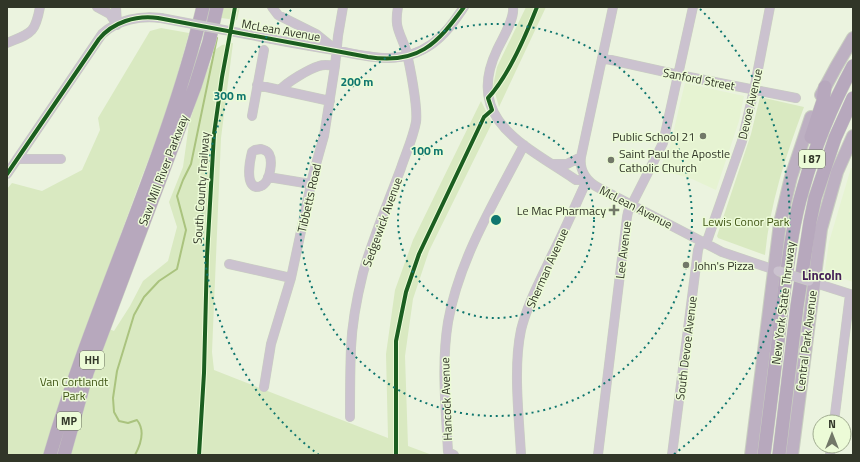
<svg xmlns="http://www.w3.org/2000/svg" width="860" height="462" font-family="'Titillium Web',sans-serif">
	<rect width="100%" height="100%" fill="#ebf3df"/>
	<path fill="#e6f3d2" d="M 685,83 L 744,96 L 739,121 L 716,190 L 692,179 L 659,169 L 669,150 Z
		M 851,168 L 853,169 L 853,282 L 830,274 L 825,269 L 829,242 Z"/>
	<path fill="#d9e9c1" d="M 223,7 L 240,7 L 237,20 L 221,18 Z
		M 526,7 L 546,7 L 499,107 L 493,86 L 497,67 Z
		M 161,28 L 189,33 L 168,109 L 141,179 L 89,321 L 114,331 L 130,306 L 143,281 L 168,261 L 177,227 L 169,202 L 183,167 L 189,124 L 202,83 L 216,49 L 222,45 L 233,43 L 221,138 L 212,352 L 214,370 L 388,438 L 386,354 L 395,290 L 413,240 L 481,101 L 492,123 L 429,251 L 413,299 L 405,356 L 408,446 L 432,455 L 7,455 L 7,189 L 12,183 L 42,191 L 82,170 L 100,130 L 98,118 L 150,31 Z
		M 760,97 L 804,107 C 786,155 770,203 765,255 L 718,238 L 717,236 L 751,134 Z"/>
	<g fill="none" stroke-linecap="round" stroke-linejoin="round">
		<path stroke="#aac37e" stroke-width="2" d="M 135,455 C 141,444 145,430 137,420 L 128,423 L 119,421 L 114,412 L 113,398 L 117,371 L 134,315 L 144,297 L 159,281 L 177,269 L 186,230 L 177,196 L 183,180 L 191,164 L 217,38"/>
		<g stroke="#c9cfc0" stroke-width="10">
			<path id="minor" d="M 97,7 L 110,14 L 117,25
				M 116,7 L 117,23
				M 272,7 L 278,15 L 316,34 L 337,51
				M 513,7 C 515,19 502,39 497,50 C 464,119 524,145 573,178 L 576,180 L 587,180 C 575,206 564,232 551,257 C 540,281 527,305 521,330 C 513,368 519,416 521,455
				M 613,7 L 581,157 C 579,171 587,182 599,188 L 722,252 L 778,271
				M 272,39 C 293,43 314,47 335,50 C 370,57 401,66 432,44 C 446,34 455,20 464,7
				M 7,43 C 31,33 35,34 40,7
				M 602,58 L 679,75 L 796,98
				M 257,85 L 330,101
				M 280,90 C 287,82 309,69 319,66 C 324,64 330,65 335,66
				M 252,116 L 264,50
				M 261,149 C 264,150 267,150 269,154 C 273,161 270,179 264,184 C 262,186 259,187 256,187 C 245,184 250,160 252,152 L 255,150 Z
				M 17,159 L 61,159
				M 552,164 L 567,164 L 581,157
				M 7,174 L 102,34 C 117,20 141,15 161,18
				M 268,177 L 311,184
				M 706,244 L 742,141 L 754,90 L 770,7
				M 229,264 L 291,278
				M 809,281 L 853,295
				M 264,387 L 271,344 L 291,278 L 313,175 L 324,136 L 335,66 L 338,36 L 343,7
				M 350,417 C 350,394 350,371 351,348 C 352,323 357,297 363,273 C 373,237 388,203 401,168 C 406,153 413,138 416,122 C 418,107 410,66 406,50 C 400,32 394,28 398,7
				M 834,422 L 850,294
				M 454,455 L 448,452 C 446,409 441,365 448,322 C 459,259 495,201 524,145
				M 598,455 L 627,217 L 628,212 L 663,143 L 693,7
				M 672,455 L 698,250 L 701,241
				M 830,455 L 831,446"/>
		</g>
		<g stroke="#c9cfc0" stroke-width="14">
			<path id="major" d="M 821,95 L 836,67 L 853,38
				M 751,455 L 780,223 L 791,177 L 811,117
				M 792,455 L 821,229 L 837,172 L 853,136"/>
		</g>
		<g stroke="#c9cfc0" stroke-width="14">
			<path id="highway" d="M 811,137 L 823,101 L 825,87
				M 50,455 C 94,303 166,161 203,7
				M 64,455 L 87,373 L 195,86 L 209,42 L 217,7
				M 764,455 C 770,408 776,361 781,314 C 787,272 791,229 803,189 C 815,146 832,105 853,66
				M 779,455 L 797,306 L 810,222 L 815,198 L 835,138 L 853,98"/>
		</g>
		<use href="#minor" stroke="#cbc2cf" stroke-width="9"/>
		<use href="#major" stroke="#bdb0c2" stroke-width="12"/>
		<use href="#highway" stroke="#b7a8bd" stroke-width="13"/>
		<g stroke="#c9cfc0" stroke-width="10" stroke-linecap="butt">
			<path id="minor-bridge" d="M 161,18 L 272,39
				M 778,271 L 809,281"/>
		</g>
		<use href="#minor-bridge" stroke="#cbc2cf" stroke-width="9"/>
		<g stroke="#ecfbd7" stroke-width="6">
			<path id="cycleway" d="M 7,174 L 99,39 C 113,22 136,15 158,18 L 368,57 C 418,65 437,44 464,7
				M 199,455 L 204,373 L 207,256 L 214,134 L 222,77 L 235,7
				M 396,455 L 396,341 L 406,292 L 419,254 L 484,117 L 492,110 L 488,98 C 509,76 526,35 537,7"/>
		</g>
		<use href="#cycleway" stroke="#1b5e20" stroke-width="4"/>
	</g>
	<g fill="none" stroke="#0f766e" stroke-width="2" stroke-dasharray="2 4">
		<circle cx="496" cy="220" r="98"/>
		<circle cx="496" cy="220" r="196"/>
		<path d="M319 455A294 294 0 0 1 292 9M700 9A294 294 0 0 1 673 455"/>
	</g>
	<g fill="#727868" stroke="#ecfbd7" stroke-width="1.5">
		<circle cx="703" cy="136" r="4"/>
		<circle cx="611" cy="160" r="4"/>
		<path d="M612 204h4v4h4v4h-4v4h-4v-4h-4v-4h4z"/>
		<circle cx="686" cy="265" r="4"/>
	</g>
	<g text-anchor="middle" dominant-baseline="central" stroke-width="3" stroke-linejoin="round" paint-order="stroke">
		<g fill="#ecfbd7" stroke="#69715c" stroke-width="1">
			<rect x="799" y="150" width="26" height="18" rx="3"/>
			<rect x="80" y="351" width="24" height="18" rx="3"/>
			<rect x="57" y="412" width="24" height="18" rx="3"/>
		</g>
		<g font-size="11" font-weight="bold" fill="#313628">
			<text x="812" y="159">I 87</text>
			<text x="92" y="360">HH</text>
			<text x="69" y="421">MP</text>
		</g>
		<g font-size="12" fill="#313628" stroke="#ecfbd7">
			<text transform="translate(281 30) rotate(10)">McLean Avenue</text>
			<text transform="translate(699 79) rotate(11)">Sanford Street</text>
			<text transform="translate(750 104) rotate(-77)">Devoe Avenue</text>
			<text transform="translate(163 170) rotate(-69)">Saw Mill River Parkway</text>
			<text transform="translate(201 188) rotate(-86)">South County Trailway</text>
			<text transform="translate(309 198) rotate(-77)">Tibbetts Road</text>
			<text transform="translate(636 207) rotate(27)">McLean Avenue</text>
			<text transform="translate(382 222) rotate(-70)">Sedgewick Avenue</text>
			<text transform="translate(623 250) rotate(-83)">Lee Avenue</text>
			<text transform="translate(547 268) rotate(-66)">Sherman Avenue</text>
			<text transform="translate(783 303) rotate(-83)">New York State Thruway</text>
			<text transform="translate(806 341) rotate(-83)">Central Park Avenue</text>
			<text transform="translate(686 348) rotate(-83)">South Devoe Avenue</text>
			<text transform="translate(446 399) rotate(-92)">Hancock Avenue</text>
		</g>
		<g font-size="12" fill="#313628" stroke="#ecfbd7" text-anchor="end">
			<text x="695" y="136">Public School 21</text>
			<text x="619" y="153" text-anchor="start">Saint Paul the Apostle<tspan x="619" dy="14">Catholic Church</tspan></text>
			<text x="606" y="210">Le Mac Pharmacy</text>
			<text x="694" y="265" text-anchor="start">John's Pizza</text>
		</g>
		<g font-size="12" fill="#415616" stroke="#ecfbd7">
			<text x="746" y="221">Lewis Conor Park</text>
			<text x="74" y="381">Van Cortlandt<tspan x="74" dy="14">Park</tspan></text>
		</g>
		<g font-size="13" font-weight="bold" fill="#462157" stroke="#ecfbd7">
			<text x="822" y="275">Lincoln</text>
		</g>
	</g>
	<circle cx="496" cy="220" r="6" fill="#0f766e" stroke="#ecfbd7" stroke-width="2"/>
	<g font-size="12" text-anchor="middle" font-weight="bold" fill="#0f766e" stroke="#ecfbd7" stroke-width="3" stroke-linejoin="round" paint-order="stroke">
		<text x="357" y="86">200 m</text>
		<text x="230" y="100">300 m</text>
		<text x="427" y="155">100 m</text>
	</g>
	<rect width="860" height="462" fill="none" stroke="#313628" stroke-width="16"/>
	<g transform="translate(832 434)"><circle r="19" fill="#ecfbd7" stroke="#a1ac91"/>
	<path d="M0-3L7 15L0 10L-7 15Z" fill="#727868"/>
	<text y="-6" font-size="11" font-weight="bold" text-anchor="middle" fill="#313628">N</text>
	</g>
</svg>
